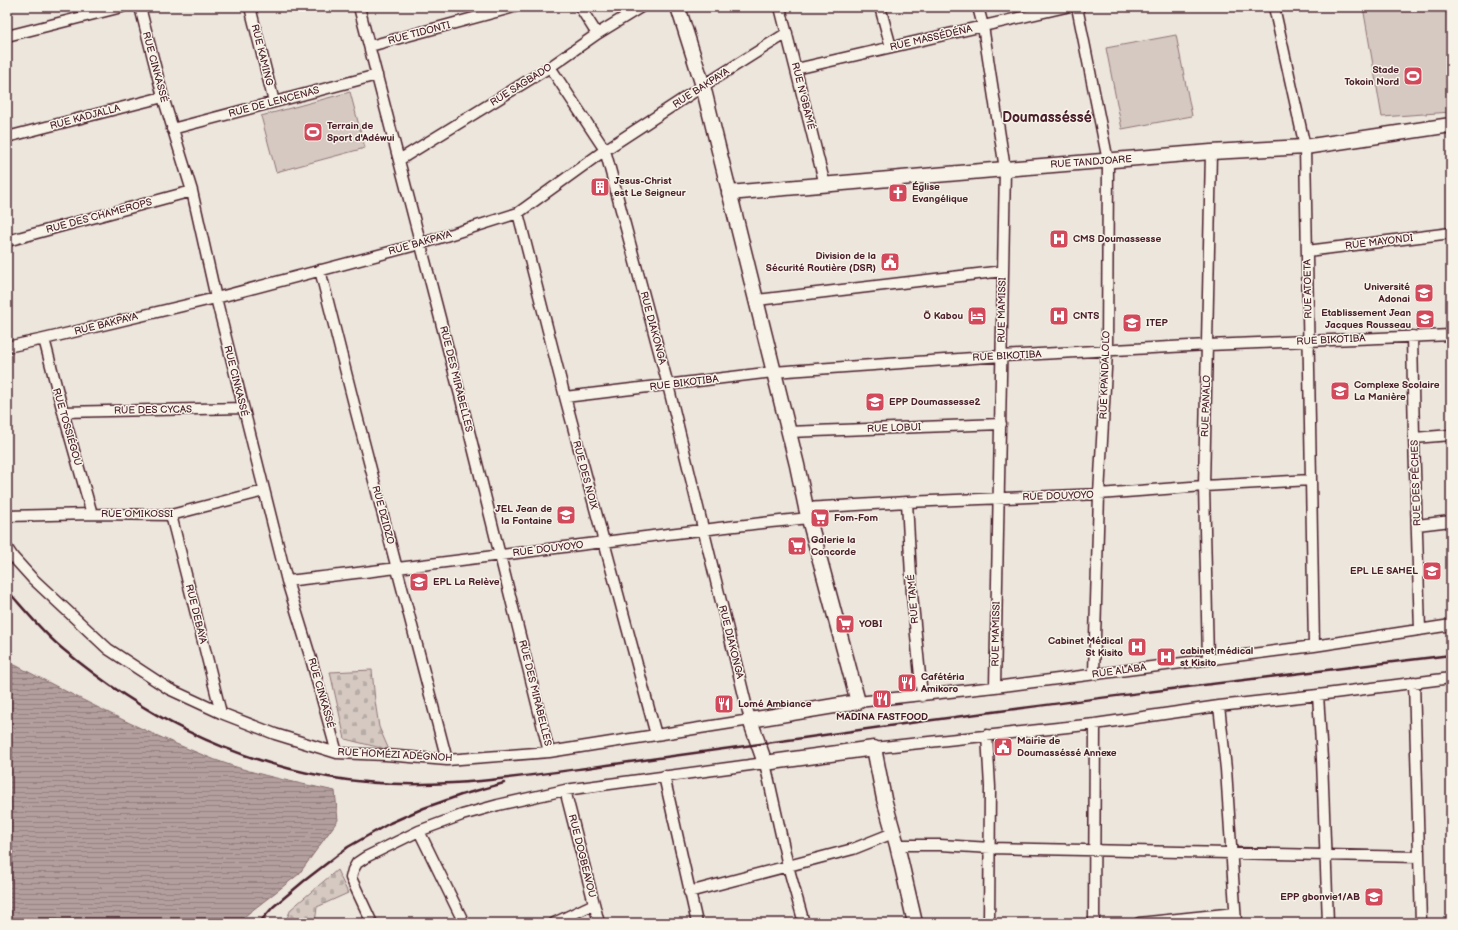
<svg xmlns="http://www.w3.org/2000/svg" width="1458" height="930" font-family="'Balsamiq Sans',sans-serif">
	<defs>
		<pattern id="cemetery-stones" width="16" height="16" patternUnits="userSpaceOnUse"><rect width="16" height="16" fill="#d5c9c2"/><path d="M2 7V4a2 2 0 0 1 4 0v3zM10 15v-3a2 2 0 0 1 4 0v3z" fill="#b8aca7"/></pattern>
		<pattern id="water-rules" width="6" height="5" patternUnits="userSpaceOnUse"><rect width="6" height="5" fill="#b39f9d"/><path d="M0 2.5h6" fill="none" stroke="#948180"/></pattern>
	</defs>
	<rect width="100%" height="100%" fill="#ece6dd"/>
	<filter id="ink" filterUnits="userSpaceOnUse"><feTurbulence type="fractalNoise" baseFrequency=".025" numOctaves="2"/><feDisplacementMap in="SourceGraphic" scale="8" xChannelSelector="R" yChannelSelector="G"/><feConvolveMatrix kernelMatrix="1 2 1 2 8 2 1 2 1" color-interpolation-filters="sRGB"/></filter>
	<g filter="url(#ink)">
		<path fill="#d5c9c2" stroke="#907476" d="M 1363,7 L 1446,7 L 1451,40 L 1451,112 L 1382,117 Z
			M 1176,35 L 1192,116 L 1122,129 L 1106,48 Z
			M 350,92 L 365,148 L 276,172 L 261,116 Z"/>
		<path fill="url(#cemetery-stones)" stroke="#907476" d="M 372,670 L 375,701 L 379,727 L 389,750 L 345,739 L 330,672 Z
			M 337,870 L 348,893 L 317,907 L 315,923 L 285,923 L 291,909 Z"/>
		<path fill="url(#water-rules)" stroke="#896c6f" d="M 7,665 L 15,665 C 75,696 135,728 198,753 C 242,772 288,781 335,791 L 338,820 L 299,874 L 236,923 L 7,923 Z"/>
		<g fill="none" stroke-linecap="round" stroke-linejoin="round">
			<g stroke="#4a1f2b" stroke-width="13">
				<path id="street" d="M 140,7 L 163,97 L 192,191 L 216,298 L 287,581 L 311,659 L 337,753
					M 250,7 L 274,102
					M 359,7 L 460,395 L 549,752
					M 580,7 L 597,34
					M 780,7 L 825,185
					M 880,7 L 891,47
					M 978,7 L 983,26 L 1005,169 L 995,687
					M 1077,7 L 1108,161 L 1107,351 L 1099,494 L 1094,674
					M 1274,7 L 1305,147 L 1314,646
					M 7,36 L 122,7
					M 370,46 L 514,7
					M 796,69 L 1066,7
					M 172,129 L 377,75
					M 7,137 L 163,97
					M 399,160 L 550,67 L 597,34 L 641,7
					M 518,213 L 565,397 L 656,735
					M 7,241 L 192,191
					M 1307,251 L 1451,233
					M 320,270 L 356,412 L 447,760
					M 757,300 L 1003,271
					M 1412,336 L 1414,438 L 1420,630
					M 44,339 L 63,412 L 92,514
					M 7,347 L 44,339 L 216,298 L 420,244 L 518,213 L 605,150 L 703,86 L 787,33
					M 565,397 L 773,372 L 1002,356 L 1208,345 L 1451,335
					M 63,412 L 243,408
					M 788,432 L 1001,424
					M 1414,438 L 1451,435
					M 907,502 L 912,594 L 922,696
					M 806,508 L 907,502 L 1099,494 L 1204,486 L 1311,480
					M 171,515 L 221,713
					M 7,516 L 92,514 L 171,515 L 264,491
					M 1417,525 L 1451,521
					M 7,548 L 13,557 L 32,578 L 108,649 L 169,689 L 221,713 L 275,734 L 337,753 L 386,755 L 447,760 L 549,752 L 750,720 L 668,385 L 605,150 L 550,67
					M 287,581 C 461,562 634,536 809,518
					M 1208,659 L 1204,486 L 1211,152
					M 1414,682 L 1421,923
					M 1318,695 L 1322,759 L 1328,923
					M 858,702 L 995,687 L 1314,646 L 1451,625
					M 1219,706 L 1226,769 L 1236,923
					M 987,735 L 990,787 L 989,923
					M 874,748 L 1095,724 L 1219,706 L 1318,695 L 1451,678
					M 664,776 L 697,923
					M 565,790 L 599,923
					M 419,831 L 464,923
					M 897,845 L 940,845 L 991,848 L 1419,857
					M 689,892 L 853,849 L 893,833
					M 372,923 L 351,878 L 353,870 L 357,863 L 366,857 L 419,831 L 462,815 L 498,805 L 565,790 L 765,763 L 788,866 L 804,923
					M 554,923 L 594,904
					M 1094,923 L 1095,724
					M 1139,923 L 1235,913"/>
			</g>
			<g stroke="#4a1f2b" stroke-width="17">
				<path id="secondary" d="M 678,7 L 703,86 L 797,465 L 806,508 L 858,702 L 750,720 L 765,763 L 874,748 L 884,799 L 897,845 L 915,923
					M 729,193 L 1005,169 L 1211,152 L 1305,147 L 1451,125"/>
			</g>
			<use href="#street" stroke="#f7f3e8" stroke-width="10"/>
			<use href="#secondary" stroke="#f7f3e8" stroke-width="14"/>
			<path stroke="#4a1f2b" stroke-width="2.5" d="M 7,590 C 25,610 43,633 64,650 C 142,715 227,759 328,777 C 416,793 505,779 593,767 C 663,758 733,748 803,738 C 1019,707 1235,681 1451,655
				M 259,923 L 273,907 L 304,881 L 348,847 L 390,823 L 424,808 L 461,795 L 504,783"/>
		</g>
	</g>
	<defs>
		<g id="stadium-square" transform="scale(1)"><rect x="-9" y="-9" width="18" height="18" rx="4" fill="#d1495b" stroke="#f7f3e8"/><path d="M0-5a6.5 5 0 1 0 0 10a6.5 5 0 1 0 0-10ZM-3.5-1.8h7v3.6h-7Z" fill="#fff"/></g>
		<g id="building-square" transform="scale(1)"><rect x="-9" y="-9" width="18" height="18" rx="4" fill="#d1495b" stroke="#f7f3e8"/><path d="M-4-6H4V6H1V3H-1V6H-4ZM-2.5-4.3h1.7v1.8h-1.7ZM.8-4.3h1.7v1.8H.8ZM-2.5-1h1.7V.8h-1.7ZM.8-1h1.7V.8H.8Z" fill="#fff"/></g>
		<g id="church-square" transform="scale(1)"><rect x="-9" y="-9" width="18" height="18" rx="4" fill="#d1495b" stroke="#f7f3e8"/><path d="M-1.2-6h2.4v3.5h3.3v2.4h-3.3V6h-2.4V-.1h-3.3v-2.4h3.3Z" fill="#fff"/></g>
		<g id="hospital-square" transform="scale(1)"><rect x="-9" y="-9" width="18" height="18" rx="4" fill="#d1495b" stroke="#f7f3e8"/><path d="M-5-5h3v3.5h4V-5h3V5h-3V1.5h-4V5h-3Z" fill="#fff"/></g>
		<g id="civic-square" transform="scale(1)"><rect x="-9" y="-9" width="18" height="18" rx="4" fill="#d1495b" stroke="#f7f3e8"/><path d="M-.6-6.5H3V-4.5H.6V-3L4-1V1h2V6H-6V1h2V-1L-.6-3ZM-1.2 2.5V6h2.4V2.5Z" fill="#fff"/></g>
		<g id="university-square" transform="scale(1)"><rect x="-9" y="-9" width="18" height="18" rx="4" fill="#d1495b" stroke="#f7f3e8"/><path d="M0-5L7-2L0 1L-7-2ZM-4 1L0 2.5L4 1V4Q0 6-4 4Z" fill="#fff"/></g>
		<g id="hotel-square" transform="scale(1)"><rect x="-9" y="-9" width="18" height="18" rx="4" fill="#d1495b" stroke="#f7f3e8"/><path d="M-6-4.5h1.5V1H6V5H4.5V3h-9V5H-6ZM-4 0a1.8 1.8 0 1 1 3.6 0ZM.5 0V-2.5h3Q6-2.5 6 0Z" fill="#fff"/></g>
		<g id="school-square" transform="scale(1)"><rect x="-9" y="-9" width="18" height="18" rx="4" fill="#d1495b" stroke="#f7f3e8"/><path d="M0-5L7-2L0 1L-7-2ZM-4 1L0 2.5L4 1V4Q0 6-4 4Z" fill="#fff"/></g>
		<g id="supermarket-square" transform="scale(1)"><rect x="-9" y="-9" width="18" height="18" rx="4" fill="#d1495b" stroke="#f7f3e8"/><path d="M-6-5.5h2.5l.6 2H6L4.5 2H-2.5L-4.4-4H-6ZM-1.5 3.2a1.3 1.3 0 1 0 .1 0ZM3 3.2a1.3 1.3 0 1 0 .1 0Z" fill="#fff"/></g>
		<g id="restaurant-square" transform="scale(1)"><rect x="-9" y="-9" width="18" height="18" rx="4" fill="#d1495b" stroke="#f7f3e8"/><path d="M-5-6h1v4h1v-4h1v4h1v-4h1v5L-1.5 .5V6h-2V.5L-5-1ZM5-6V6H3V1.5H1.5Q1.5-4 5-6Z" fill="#fff"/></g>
	</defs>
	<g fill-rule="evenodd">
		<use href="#stadium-square" x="1413" y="76"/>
		<use href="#stadium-square" x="313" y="132"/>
		<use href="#building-square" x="600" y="187"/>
		<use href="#church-square" x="898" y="193"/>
		<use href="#hospital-square" x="1059" y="239"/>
		<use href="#civic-square" x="890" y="262"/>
		<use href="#university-square" x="1424" y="293"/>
		<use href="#hotel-square" x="977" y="316"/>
		<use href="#hospital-square" x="1059" y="316"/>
		<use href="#school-square" x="1425" y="319"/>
		<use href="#university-square" x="1132" y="323"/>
		<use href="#school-square" x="1340" y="391"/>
		<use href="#school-square" x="875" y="402"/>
		<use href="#school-square" x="566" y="515"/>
		<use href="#supermarket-square" x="820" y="518"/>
		<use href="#supermarket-square" x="797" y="546"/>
		<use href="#school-square" x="1432" y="571"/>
		<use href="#school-square" x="419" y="582"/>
		<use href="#supermarket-square" x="845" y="624"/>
		<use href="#hospital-square" x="1137" y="647"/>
		<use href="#hospital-square" x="1166" y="657"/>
		<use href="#restaurant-square" x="907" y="683"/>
		<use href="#restaurant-square" x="882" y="699"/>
		<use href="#restaurant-square" x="724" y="704"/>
		<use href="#civic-square" x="1003" y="747"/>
		<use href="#school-square" x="1374" y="897"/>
	</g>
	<g text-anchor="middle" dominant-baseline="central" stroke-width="3" stroke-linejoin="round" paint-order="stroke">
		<g font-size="10" fill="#4a1f2b" stroke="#f7f3e8">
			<text transform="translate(419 33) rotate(-15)">RUE TIDONTI</text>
			<text transform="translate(931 38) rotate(-13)">RUE MASSÉDÉNA</text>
			<text transform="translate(262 55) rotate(76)">RUE KAMING</text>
			<text transform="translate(155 67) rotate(75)">RUE CINKASSÉ</text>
			<text transform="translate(521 85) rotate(-32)">RUE SAGBADO</text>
			<text transform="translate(701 88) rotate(-33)">RUE BAKPAYA</text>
			<text transform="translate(803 96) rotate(76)">RUE N'GBAMÉ</text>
			<text transform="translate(274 102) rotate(-15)">RUE DE LENCENAS</text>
			<text transform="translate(85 117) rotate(-15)">RUE KADJALLA</text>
			<text transform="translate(1091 162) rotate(-4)">RUE TANDJOARE</text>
			<text transform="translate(99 216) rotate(-15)">RUE DES CHAMEROPS</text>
			<text transform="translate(1379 242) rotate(-7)">RUE MAYONDI</text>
			<text transform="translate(420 243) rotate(-16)">RUE BAKPAYA</text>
			<text transform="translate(1308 289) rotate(-91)">RUE ATOETA</text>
			<text transform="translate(1002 310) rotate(-89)">RUE MAMISSI</text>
			<text transform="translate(106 324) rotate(-14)">RUE BAKPAYA</text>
			<text transform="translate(653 328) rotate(75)">RUE DIAKONGA</text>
			<text transform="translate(1331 340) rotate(-3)">RUE BIKOTIBA</text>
			<text transform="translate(1007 356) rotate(-3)">RUE BIKOTIBA</text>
			<text transform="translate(1105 375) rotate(-88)">RUE KPANDALOLO</text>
			<text transform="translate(456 379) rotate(76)">RUE DES MIRABELLES</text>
			<text transform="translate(236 381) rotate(76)">RUE CINKASSÉ</text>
			<text transform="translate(684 383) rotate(-7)">RUE BIKOTIBA</text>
			<text transform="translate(1206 406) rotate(-88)">RUE PANALO</text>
			<text transform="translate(153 410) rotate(-1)">RUE DES CYCAS</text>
			<text transform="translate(67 427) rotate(74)">RUE TOSSIÉGOU</text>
			<text transform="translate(894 428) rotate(-2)">RUE LOBUI</text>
			<text transform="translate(585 475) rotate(75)">RUE DES NOIX</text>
			<text transform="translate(1416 483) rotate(-92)">RUE DES PÊCHES</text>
			<text transform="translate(1058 496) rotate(-2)">RUE DOUYOYO</text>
			<text x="137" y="514">RUE OMIKOSSI</text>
			<text transform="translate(383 515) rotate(75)">RUE DZIDZO</text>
			<text transform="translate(548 549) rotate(-7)">RUE DOUYOYO</text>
			<text transform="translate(913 599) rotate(-95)">RUE TAMÉ</text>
			<text transform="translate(196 614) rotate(76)">RUE DEBAYA</text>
			<text transform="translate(996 634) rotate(-89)">RUE MAMISSI</text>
			<text transform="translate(731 642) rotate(76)">RUE DIAKONGA</text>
			<text transform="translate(1119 671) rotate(-8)">RUE ALABA</text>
			<text transform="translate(321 693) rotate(74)">RUE CINKASSÉ</text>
			<text transform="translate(535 693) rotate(76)">RUE DES MIRABELLES</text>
			<text transform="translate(395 755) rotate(3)">RUE HOMÉZI ADÉGNOH</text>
			<text transform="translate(582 856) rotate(76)">RUE DOGBEAVOU</text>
		</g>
		<g font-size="10" font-weight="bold" fill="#4a1f2b" stroke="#f7f3e8" text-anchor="start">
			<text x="1399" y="70" text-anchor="end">Stade<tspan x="1399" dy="12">Tokoin Nord</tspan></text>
			<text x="327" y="126">Terrain de<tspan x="327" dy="12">Sport d'Adéwui</tspan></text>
			<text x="614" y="181">Jesus-Christ<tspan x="614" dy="12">est Le Seigneur</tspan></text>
			<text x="912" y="187">Église<tspan x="912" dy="12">Evangélique</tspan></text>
			<text x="1073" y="239">CMS Doumassesse</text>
			<text x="876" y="256" text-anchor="end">Division de la<tspan x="876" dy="12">Sécurité Routière (DSR)</tspan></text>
			<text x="1410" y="287" text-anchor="end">Université<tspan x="1410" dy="12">Adonai</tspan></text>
			<text x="1411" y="313" text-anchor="end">Etablissement Jean<tspan x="1411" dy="12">Jacques Rousseau</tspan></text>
			<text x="963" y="316" text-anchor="end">Ö Kabou</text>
			<text x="1073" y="316">CNTS</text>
			<text x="1146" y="323">ITEP</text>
			<text x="1354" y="385">Complexe Scolaire<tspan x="1354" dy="12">La Manière</tspan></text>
			<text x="889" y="402">EPP Doumassesse2</text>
			<text x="552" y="509" text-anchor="end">JEL Jean de<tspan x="552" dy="12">la Fontaine</tspan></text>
			<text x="834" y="518">Fom-Fom</text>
			<text x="811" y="540">Galerie la<tspan x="811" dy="12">Concorde</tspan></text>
			<text x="1418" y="571" text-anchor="end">EPL LE SAHEL</text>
			<text x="433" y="582">EPL La Relève</text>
			<text x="859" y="624">YOBI</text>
			<text x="1123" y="641" text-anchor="end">Cabinet Médical<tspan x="1123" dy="12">St Kisito</tspan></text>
			<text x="1180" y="651">cabinet médical<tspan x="1180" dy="12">st Kisito</tspan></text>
			<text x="921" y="677">Cafétéria<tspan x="921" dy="12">Amikoro</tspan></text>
			<text x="738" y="704">Lomé Ambiance</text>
			<text x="882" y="717" text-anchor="middle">MADINA FASTFOOD</text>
			<text x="1017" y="741">Mairie de<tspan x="1017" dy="12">Doumasséssé Annexe</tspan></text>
			<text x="1360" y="897" text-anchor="end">EPP gbonvie1/AB</text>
		</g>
		<g font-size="14" font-weight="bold" fill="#4a1f2b" stroke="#f7f3e8">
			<text x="1047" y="117">Doumasséssé</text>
		</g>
	</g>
	<rect width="1458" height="930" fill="none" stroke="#f7f3e8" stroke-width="24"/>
	<rect x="12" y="12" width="1434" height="906" fill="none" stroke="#4a1f2b" stroke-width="1.5" filter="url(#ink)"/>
</svg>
